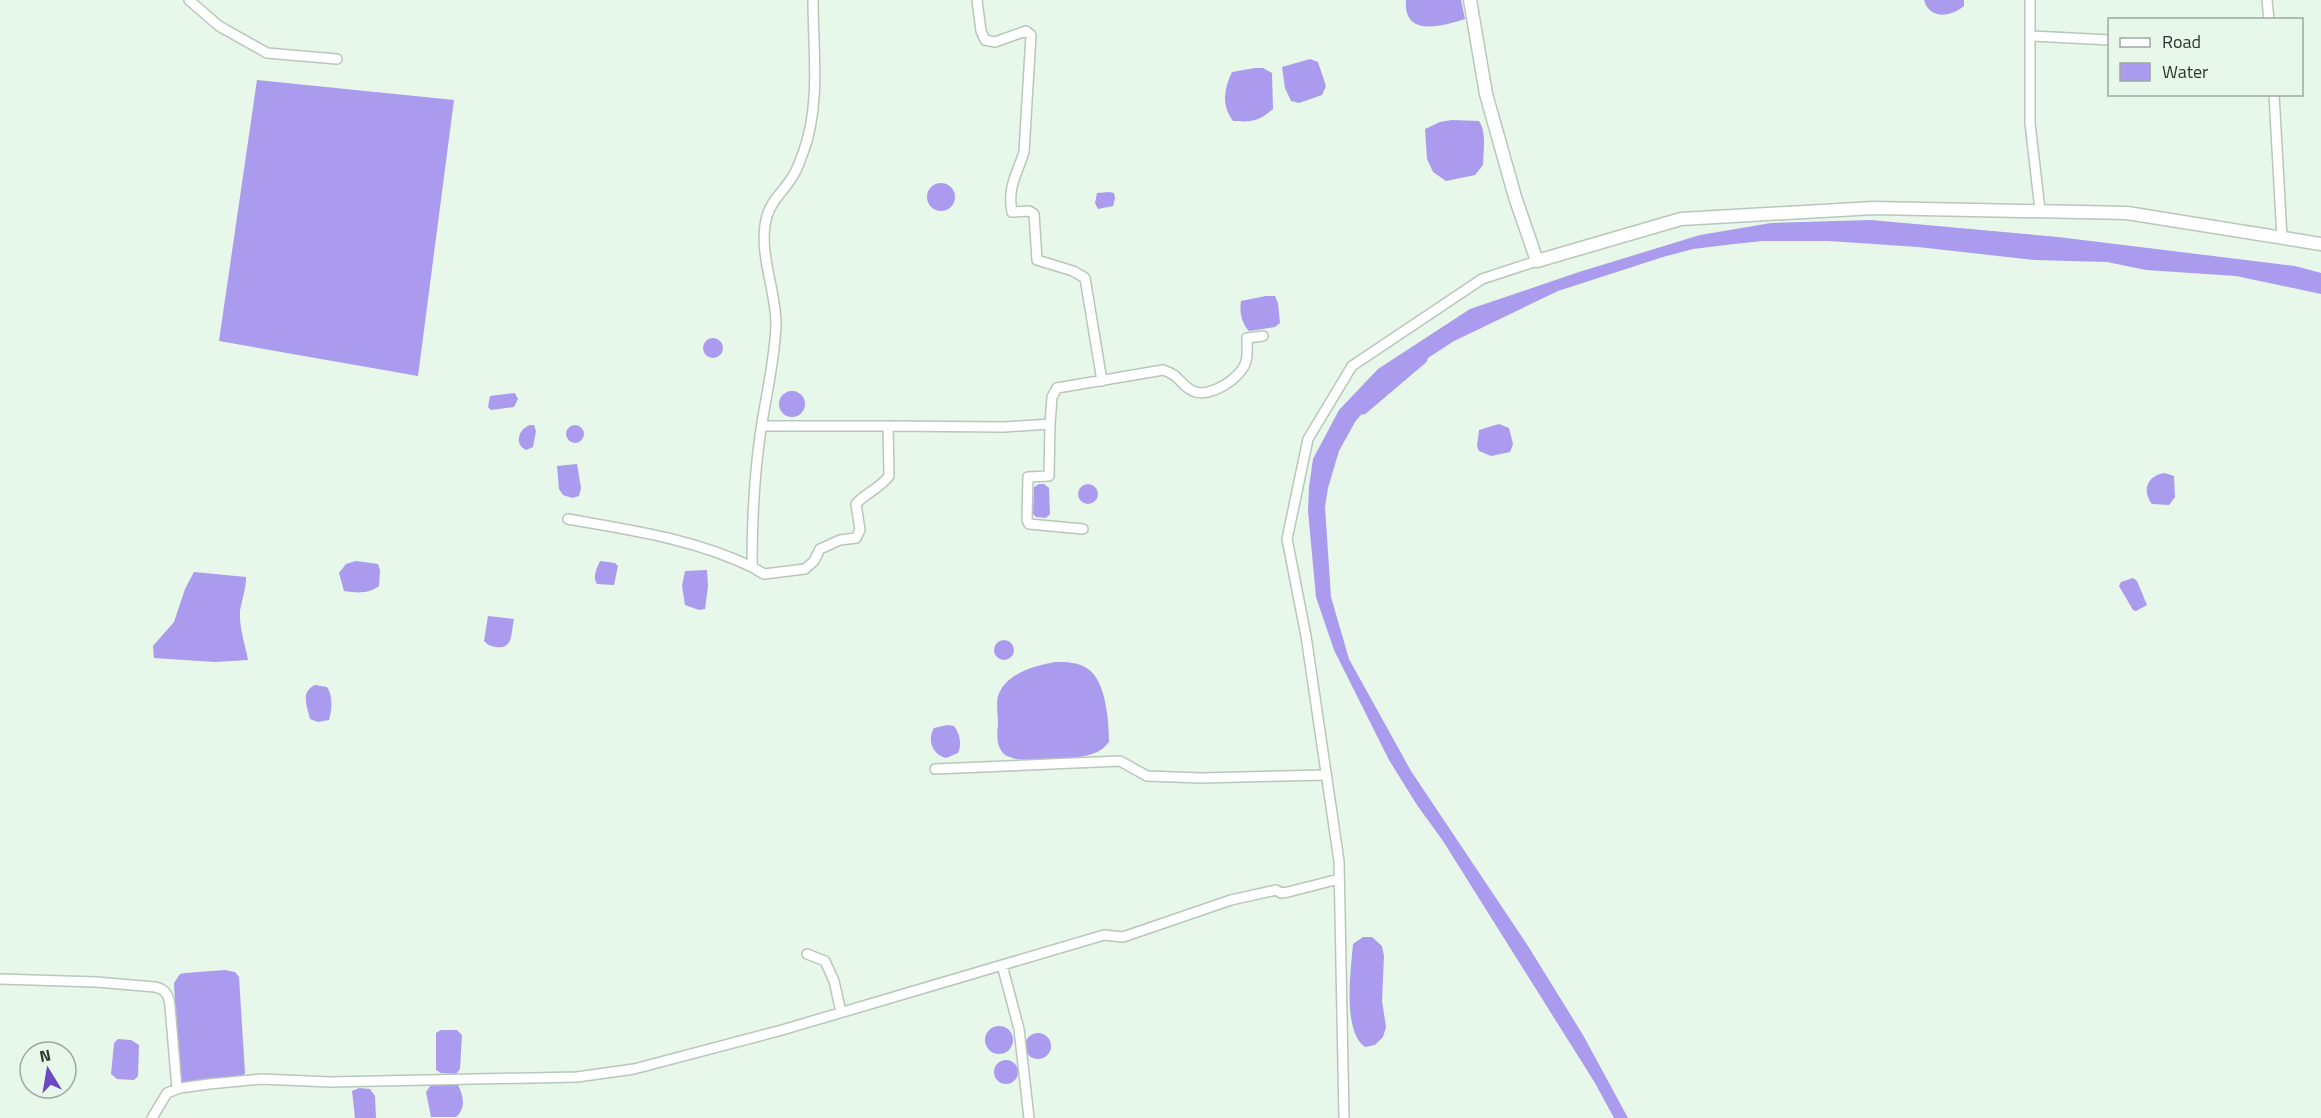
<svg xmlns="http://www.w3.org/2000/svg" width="2321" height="1118" font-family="'Titillium Web',sans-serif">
	<rect width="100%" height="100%" fill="#e7f7e9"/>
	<path fill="#aa9bee" d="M 1406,0 L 1461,0 L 1465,19 C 1443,26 1403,38 1406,0 Z
		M 1924,0 L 1964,0 L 1964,6 C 1952,16 1930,21 1924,0 Z
		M 1310,59 L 1318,62 L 1326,86 L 1322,95 L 1299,103 L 1291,101 L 1285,88 L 1282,67 Z
		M 1255,68 L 1263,68 L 1272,73 L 1273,109 C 1258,122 1253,122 1233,121 C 1221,105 1224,89 1232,72 Z
		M 257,80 L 454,100 L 418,376 L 219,341 Z
		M 1452,120 L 1479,121 C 1487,133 1483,151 1483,165 L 1475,175 L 1446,181 L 1433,172 L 1427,159 L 1425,129 L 1440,122 Z
		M927 197a14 14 0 1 1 28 0a14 14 0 1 1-28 0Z
		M 1110,192 L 1114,193 L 1115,198 L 1113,206 L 1098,209 L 1095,203 L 1097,193 Z
		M 1871,220 L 2058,237 L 2295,266 L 2321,273 L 2321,294 L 2236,276 L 2146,270 L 2107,262 L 2034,260 L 1918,247 L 1829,241 L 1763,241 L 1734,244 L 1693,249 L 1663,257 L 1558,291 L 1454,341 L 1411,369 L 1378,394 L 1355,422 L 1339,451 L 1328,488 L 1325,507 L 1331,597 L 1349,659 L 1411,771 L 1528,946 L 1583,1035 L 1628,1118 L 1614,1118 L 1595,1083 L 1443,841 L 1417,805 L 1389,760 L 1334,650 L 1316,597 L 1308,511 L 1309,487 L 1313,459 L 1339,410 L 1378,369 L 1470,309 L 1579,272 L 1700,235 L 1771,223 Z
		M 1266,296 L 1275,296 L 1278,303 L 1280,323 L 1275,327 L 1249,331 C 1242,324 1239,312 1241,301 Z
		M703 348a10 10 0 1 1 20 0a10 10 0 1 1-20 0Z
		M779 404a13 13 0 1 1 26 0a13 13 0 1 1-26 0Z
		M 515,393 L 518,399 L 514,407 L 491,410 L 488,407 L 490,396 Z
		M 1499,424 L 1509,428 L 1513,444 L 1510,452 L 1491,456 L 1479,451 L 1477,446 L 1479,430 Z
		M 530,425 L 534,425 L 536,431 L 533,447 L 526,450 C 514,445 518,429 530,425 Z
		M566 434a9 9 0 1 1 18 0a9 9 0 1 1-18 0Z
		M 577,464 L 581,488 L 579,496 L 572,498 L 563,495 L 559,489 L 557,466 Z
		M 2165,473 L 2174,476 L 2175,497 L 2169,505 L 2152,504 C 2141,490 2148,475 2165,473 Z
		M1078 494a10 10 0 1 1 20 0a10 10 0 1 1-20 0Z
		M 1039,484 L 1044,484 L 1049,488 L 1050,514 L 1046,518 L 1036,517 L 1033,514 L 1034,487 Z
		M 356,561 L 378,564 L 380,570 L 379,586 C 368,594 357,593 344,591 L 339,573 L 346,564 Z
		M 600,561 L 615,563 L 618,566 L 614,585 L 597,584 C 592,577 597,568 600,561 Z
		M 707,570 L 708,586 L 705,609 L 699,610 L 685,605 L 682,586 L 685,571 Z
		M 194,572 L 246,577 C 246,589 242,599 240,611 C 239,627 245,644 248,660 L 215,662 L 154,658 L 153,646 L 174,622 L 185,589 Z
		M 2133,578 L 2137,581 L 2147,605 L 2136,611 L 2133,610 L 2119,586 L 2121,582 Z
		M 488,616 L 514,619 C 511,631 514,650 496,647 C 490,646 488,645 484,641 Z
		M994 650a10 10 0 1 1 20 0a10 10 0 1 1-20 0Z
		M 1055,662 C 1066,662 1079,662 1088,669 C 1106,681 1109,722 1109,742 C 1106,745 1103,749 1099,751 C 1084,760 1018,766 1004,754 C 996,746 997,734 998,724 C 998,716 996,704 998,696 C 1006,673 1034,666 1055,662 Z
		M 315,685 L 327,687 C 333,695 332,710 329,720 L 318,722 L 310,719 C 307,706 300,692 315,685 Z
		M 947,725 L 954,726 C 960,734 962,744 958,753 L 946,758 C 932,754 927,740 934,728 Z
		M 1363,937 L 1372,937 L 1382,946 L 1384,956 L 1382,1001 L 1386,1027 L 1383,1037 L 1375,1045 L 1365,1047 C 1342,1031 1351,969 1353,944 Z
		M 225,970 L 235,972 L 239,977 L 245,1073 L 242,1077 L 182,1082 L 179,1080 L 174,983 L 180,974 L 185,973 Z
		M985 1040a14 14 0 1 1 28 0a14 14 0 1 1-28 0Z
		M 441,1030 L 457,1030 L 462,1035 L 460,1069 L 456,1074 L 441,1073 L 436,1070 L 436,1033 Z
		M1025 1046a13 13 0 1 1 26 0a13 13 0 1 1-26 0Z
		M 118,1039 L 131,1040 L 139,1045 L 138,1076 L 134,1080 L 117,1079 L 111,1074 L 114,1043 Z
		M994 1072a12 12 0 1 1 24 0a12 12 0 1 1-24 0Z
		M 432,1083 L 457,1083 C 463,1094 467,1108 456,1117 L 431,1117 L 426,1092 Z
		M 359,1088 L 370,1089 L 375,1096 L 376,1118 L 355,1118 L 352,1091 Z"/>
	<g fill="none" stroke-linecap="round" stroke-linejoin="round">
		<path stroke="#aa9bee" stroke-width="9" d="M 1363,410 L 1423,359"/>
		<g stroke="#b7c7ba" stroke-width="12">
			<path id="minor" d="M 189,0 L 219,26 L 267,53 L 337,59
				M 813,0 C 813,50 821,105 803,153 C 800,160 798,168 794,174 C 787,188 771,200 767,216 C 757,250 776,289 776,324 C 775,361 765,399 760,436 C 754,479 752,523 752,567 L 764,574 L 805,569 L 814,561 L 820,549 L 840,540 L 856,538 L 860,530 L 856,504 C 865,493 878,490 889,476 L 888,426 L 1004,427 L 1050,424 L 1049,476 L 1028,477 L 1027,520 L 1029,524 L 1083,529
				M 977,0 L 981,31 L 985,40 L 995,42 L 1026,31 L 1031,35 L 1024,152 C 1017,175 1007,187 1012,212 L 1029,211 L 1034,214 L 1037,260 L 1073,271 L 1085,278 L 1102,381
				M 2030,0 L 2030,123 L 2040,210
				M 2267,0 L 2269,20
				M 2030,36 L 2110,40
				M 2274,94 L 2282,238
				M 1050,424 L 1052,397 L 1057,388 L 1163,370 C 1180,375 1180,385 1193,391 C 1209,399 1242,378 1246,361 C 1248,355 1247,345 1247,338 L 1263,336
				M 762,426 L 888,426
				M 568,519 C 630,530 695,539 752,567
				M 935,769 L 1120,761 L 1147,776 L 1201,778 L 1326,775
				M 807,954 L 825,961 L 834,981 L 841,1012
				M 1002,965 L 1019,1029 L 1029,1118
				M 0,979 L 96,982 L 155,987 C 166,989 169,996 170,1006 L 177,1089
				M 152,1118 L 167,1093 L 180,1088 L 209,1084 L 261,1079 L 330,1082 L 577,1077 L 634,1069 L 782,1030 L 1104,935 L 1123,937 L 1231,900 L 1276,890 L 1281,893 L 1288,892 L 1339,879
				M 1344,1118 L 1339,861 L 1306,636 L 1287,539 L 1308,439 L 1352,366 L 1482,279 L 1537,261"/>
		</g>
		<g stroke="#b7c7ba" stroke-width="15">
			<path id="secondary" d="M 1470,0 L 1486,94 L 1515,197 L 1537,261 L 1681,219 L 1874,208 L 2127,213 L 2321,244"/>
		</g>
		<use href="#minor" stroke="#fff" stroke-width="9"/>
		<use href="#secondary" stroke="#fff" stroke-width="12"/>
	</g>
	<rect x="2108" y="18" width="195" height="78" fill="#e7f7e9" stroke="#9da99f" stroke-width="1.5"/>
	<rect x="2120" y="38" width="30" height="9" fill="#ffffff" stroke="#9da99f" stroke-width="1.5"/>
	<text x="2162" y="48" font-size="18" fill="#2f3530">Road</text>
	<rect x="2120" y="63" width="30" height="18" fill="#aa9bee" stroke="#9da99f" stroke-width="1.5"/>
	<text x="2162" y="78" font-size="18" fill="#2f3530">Water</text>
	<g transform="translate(48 1070) rotate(349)"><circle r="28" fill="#e7f7e9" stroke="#9da99f" stroke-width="1.5"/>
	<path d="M0-4.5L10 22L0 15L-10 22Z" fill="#6a49c2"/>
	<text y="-9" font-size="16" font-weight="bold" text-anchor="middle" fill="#2f3530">N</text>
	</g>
</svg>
